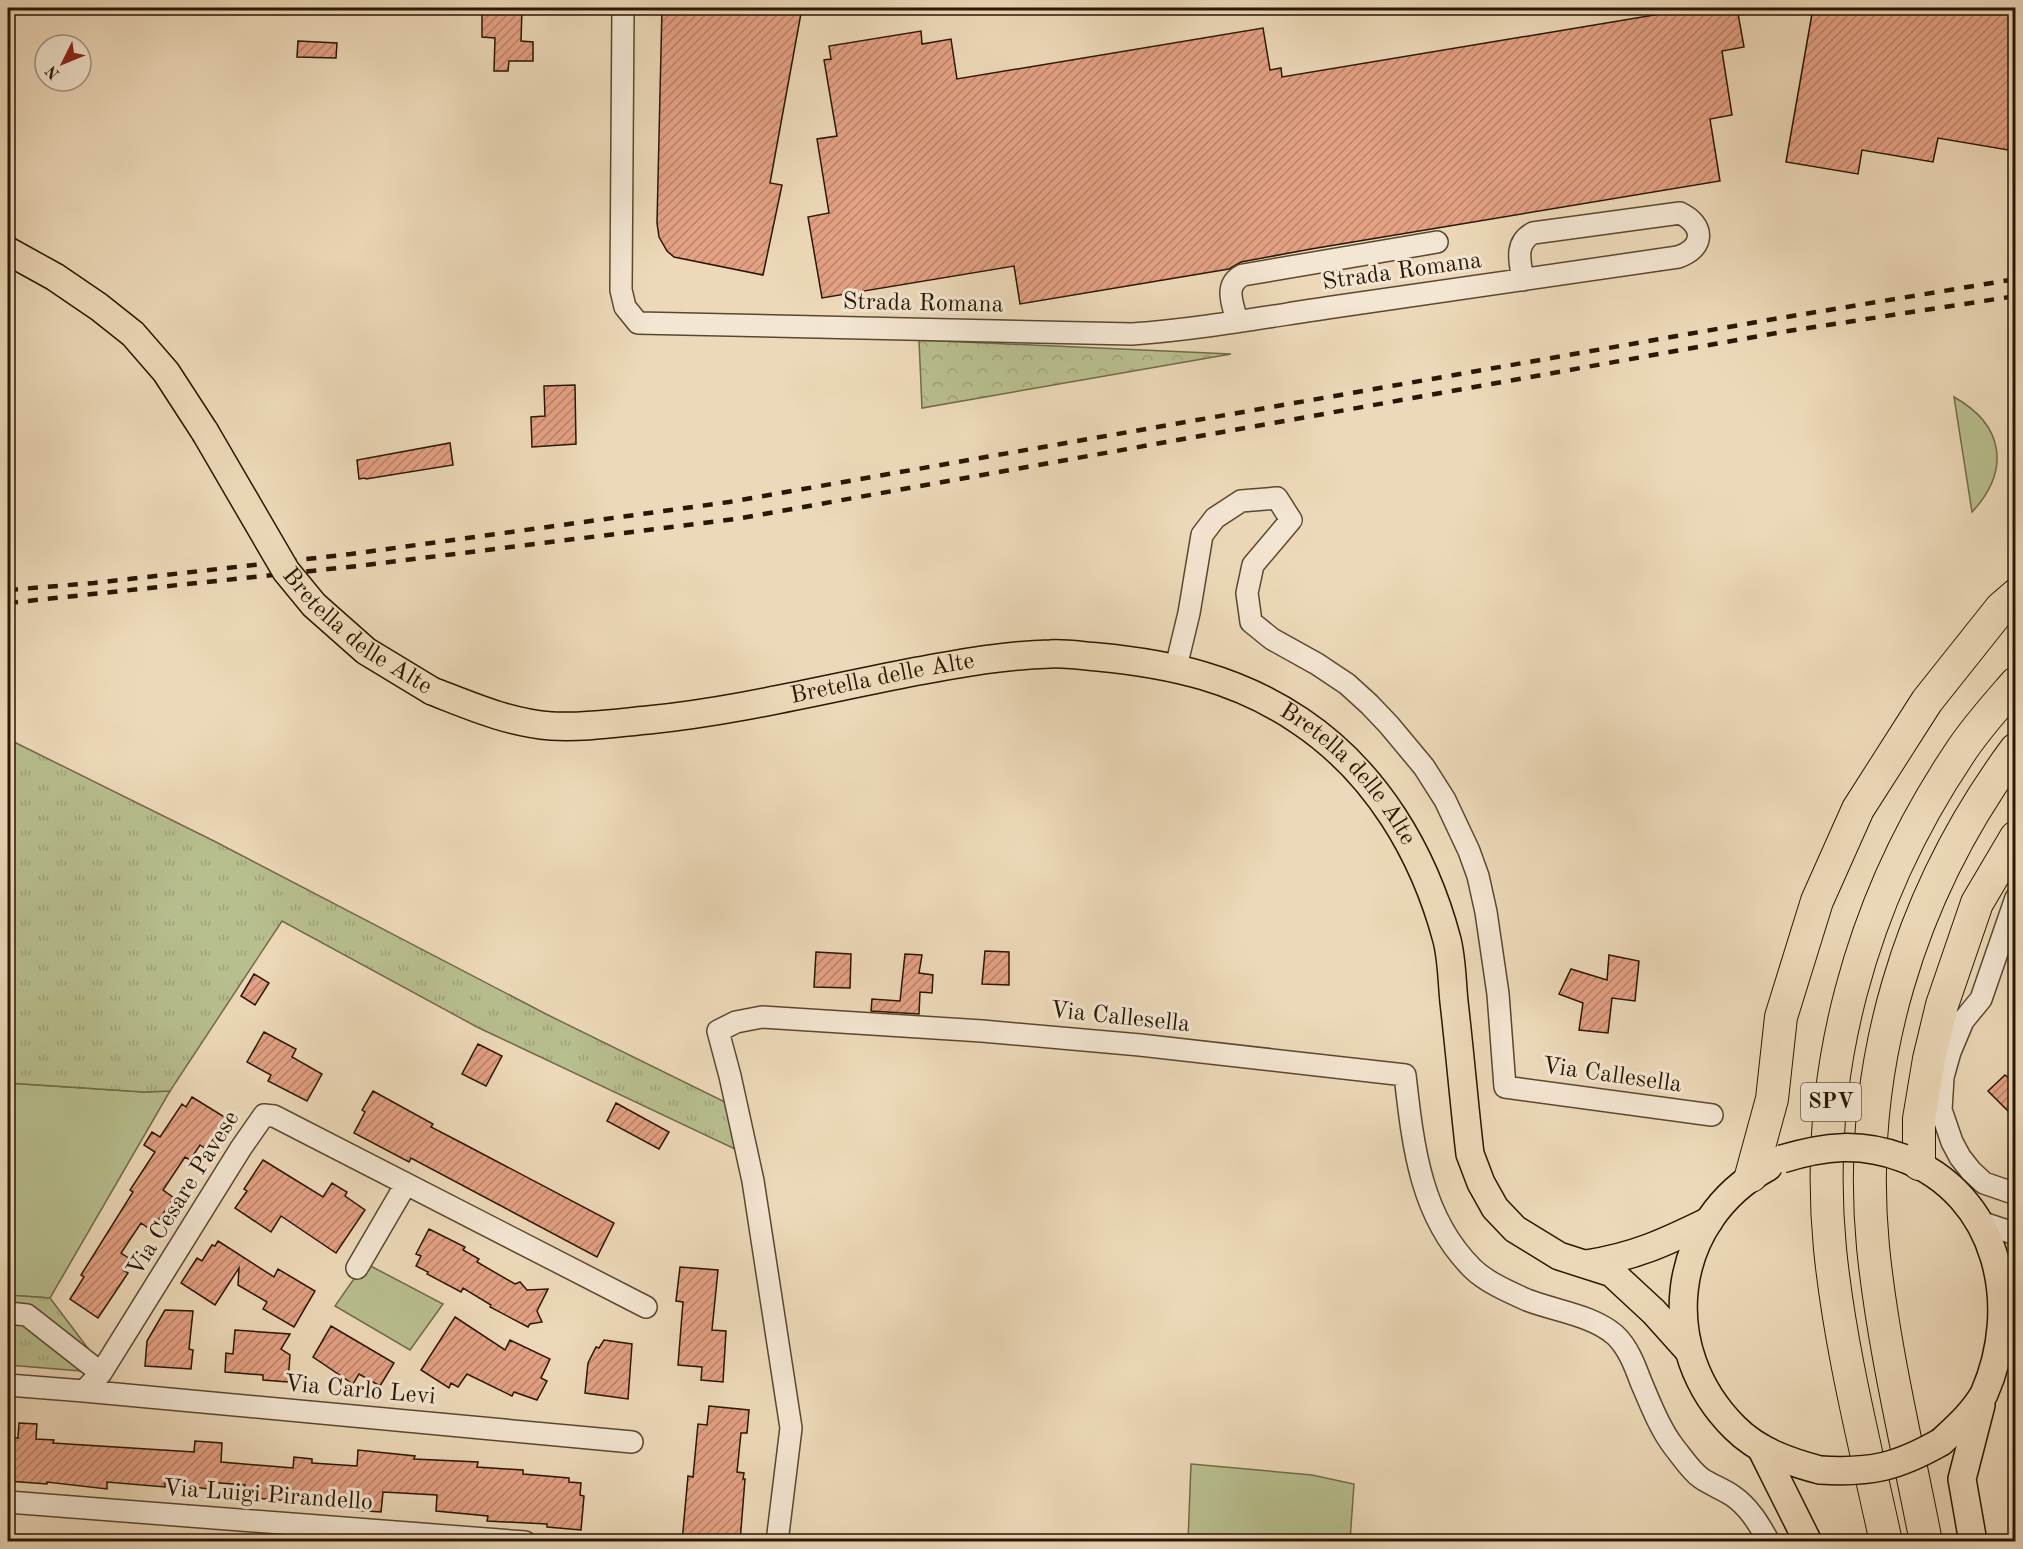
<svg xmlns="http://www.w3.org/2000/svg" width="2023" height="1549" font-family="'Old Standard TT',serif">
	<defs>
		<pattern id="forest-crowns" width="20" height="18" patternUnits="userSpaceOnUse" patternTransform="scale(1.5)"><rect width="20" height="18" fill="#b8bf8f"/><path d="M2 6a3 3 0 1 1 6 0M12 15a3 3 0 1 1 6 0" fill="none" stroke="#9ea37a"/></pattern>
		<pattern id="park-tufts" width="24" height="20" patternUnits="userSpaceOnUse" patternTransform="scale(1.5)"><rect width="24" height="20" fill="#b8bf8f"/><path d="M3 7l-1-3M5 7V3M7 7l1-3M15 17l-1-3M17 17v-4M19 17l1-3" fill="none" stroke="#9ea37a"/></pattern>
		<pattern id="building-hatch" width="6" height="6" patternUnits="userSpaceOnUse" patternTransform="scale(1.5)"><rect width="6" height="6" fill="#e4a184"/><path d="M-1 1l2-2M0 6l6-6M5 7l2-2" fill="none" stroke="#b9826a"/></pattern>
	</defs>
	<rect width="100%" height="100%" fill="#edd9b9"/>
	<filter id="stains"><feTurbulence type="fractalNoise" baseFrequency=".00333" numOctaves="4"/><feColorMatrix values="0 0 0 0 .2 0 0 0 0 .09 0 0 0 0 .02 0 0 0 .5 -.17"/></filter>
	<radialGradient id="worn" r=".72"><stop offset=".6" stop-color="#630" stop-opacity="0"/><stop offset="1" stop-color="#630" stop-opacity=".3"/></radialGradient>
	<path fill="#b8bf8f" stroke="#706b48" stroke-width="1.5" d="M 1954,397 C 2004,425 2011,470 1972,512 Z
		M 8,1083 L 144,1092 L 170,1091 L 50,1298 L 8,1295 Z
		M 365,1263 L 443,1304 L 410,1350 L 335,1306 Z
		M 1191,1464 L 1312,1475 L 1354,1484 L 1350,1541 L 1188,1541 Z"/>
	<path fill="url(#forest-crowns)" stroke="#706b48" stroke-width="1.5" d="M 919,340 L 1231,354 L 922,408 Z"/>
	<path fill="url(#park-tufts)" stroke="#706b48" stroke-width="1.5" d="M 8,739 L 214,841 L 546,1014 L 729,1104 L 739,1151 L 477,1027 L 282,921 L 170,1091 L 144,1092 L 8,1083 Z
		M 8,1295 L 50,1298 L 93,1355 L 81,1371 L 8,1365 Z"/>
	<path fill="url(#building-hatch)" stroke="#281700" stroke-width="1.5" d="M 482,8 L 522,8 L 521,41 L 533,42 L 533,61 L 509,61 L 508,71 L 494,71 L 495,38 L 482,37 Z
		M 662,8 L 802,8 L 770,183 L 782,185 L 763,275 L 674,257 L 667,251 L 659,237 L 657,223 Z
		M 1696,8 L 1737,8 L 1744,47 L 1722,51 L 1732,115 L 1710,119 L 1720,181 L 1311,249 L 1241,262 L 1229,269 L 1020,304 L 1014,266 L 822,298 L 808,217 L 829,213 L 817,139 L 837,136 L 824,60 L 831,59 L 829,46 L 921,31 L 922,44 L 951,39 L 957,79 L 1263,28 L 1270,70 L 1281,68 L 1282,77 Z
		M 1813,8 L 2016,8 L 2016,126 L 2011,125 L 2008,150 L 1938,138 L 1933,162 L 1862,150 L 1858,174 L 1786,162 Z
		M 298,41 L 337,43 L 336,58 L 297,57 Z
		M 575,385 L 576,444 L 532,447 L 531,417 L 545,416 L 544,386 Z
		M 450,443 L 453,465 L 366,479 L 365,478 L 359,479 L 357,460 Z
		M 985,951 L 1009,952 L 1009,985 L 982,984 Z
		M 816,952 L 851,954 L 850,988 L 814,987 Z
		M 905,954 L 922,955 L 919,973 L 933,975 L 932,993 L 920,992 L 919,1014 L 871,1011 L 872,999 L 900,1001 Z
		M 1609,955 L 1639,961 L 1635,1001 L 1612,998 L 1608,1033 L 1579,1030 L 1583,1003 L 1559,994 L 1571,969 L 1607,980 Z
		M 254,974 L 269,983 L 255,1005 L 241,996 Z
		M 264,1032 L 296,1049 L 292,1057 L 322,1074 L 307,1101 L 268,1081 L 271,1075 L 247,1062 Z
		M 478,1044 L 502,1056 L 486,1086 L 462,1074 Z
		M 2005,1075 L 2016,1084 L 2016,1119 L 1988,1091 Z
		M 373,1091 L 433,1124 L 431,1127 L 460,1142 L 614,1223 L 597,1257 L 411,1158 L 409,1162 L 354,1133 L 365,1112 L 362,1110 Z
		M 192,1097 L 226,1118 L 206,1149 L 200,1145 L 190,1160 L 185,1157 L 163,1190 L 174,1198 L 160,1218 L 151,1230 L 141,1223 L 121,1253 L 130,1259 L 123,1270 L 128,1273 L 98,1318 L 70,1299 L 84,1277 L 81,1275 L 133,1192 L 130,1190 L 155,1152 L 144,1145 L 152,1132 L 160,1137 L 182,1104 L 186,1107 Z
		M 616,1103 L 669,1132 L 659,1149 L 607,1121 Z
		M 263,1160 L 323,1197 L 332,1183 L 347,1192 L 345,1196 L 365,1210 L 336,1253 L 281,1216 L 271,1232 L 235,1208 L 247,1191 L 244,1189 Z
		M 429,1229 L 465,1247 L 463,1250 L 479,1259 L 477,1262 L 515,1284 L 520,1282 L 527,1290 L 548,1289 L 537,1311 L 542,1322 L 530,1324 L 528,1327 L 490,1307 L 491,1305 L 463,1288 L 461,1292 L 427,1274 L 428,1272 L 416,1266 L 421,1256 L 416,1254 Z
		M 218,1241 L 274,1277 L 278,1269 L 315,1291 L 294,1327 L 263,1309 L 267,1302 L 238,1285 L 239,1268 L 215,1305 L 181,1283 L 197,1258 L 202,1261 L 212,1245 L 215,1246 Z
		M 680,1267 L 718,1270 L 712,1330 L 726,1331 L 723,1382 L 701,1380 L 702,1367 L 678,1365 L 683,1302 L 676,1301 Z
		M 165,1310 L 193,1311 L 189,1349 L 193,1350 L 191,1369 L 145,1366 L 147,1341 Z
		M 455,1317 L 505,1350 L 510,1340 L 550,1359 L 541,1378 L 547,1381 L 537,1400 L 514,1392 L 512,1396 L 467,1374 L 458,1387 L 451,1383 L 449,1388 L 421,1370 Z
		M 331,1326 L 394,1363 L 380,1386 L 359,1374 L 353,1384 L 313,1357 Z
		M 235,1330 L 290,1334 L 281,1349 L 290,1355 L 288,1382 L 263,1380 L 263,1375 L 225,1372 L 226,1353 L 233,1354 Z
		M 604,1340 L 632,1344 L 628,1399 L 585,1393 L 588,1363 L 596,1347 L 599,1348 Z
		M 709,1406 L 749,1410 L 747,1433 L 741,1433 L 737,1472 L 744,1473 L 743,1479 L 745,1479 L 740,1542 L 682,1542 L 688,1476 L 693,1477 L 698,1424 L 707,1425 Z
		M 19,1423 L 37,1424 L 36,1439 L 54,1440 L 53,1443 L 194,1452 L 195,1441 L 222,1443 L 221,1462 L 293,1468 L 294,1457 L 312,1459 L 312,1463 L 357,1466 L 358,1450 L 415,1456 L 414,1459 L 478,1462 L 477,1467 L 523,1470 L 523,1474 L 569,1478 L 569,1482 L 581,1483 L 580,1495 L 584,1496 L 581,1530 L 547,1527 L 547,1524 L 487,1521 L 488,1516 L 436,1511 L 437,1495 L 383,1492 L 381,1512 L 352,1510 L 352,1506 L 243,1497 L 245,1485 L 208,1482 L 208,1489 L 165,1483 L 165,1487 L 107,1482 L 107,1489 L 47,1482 L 47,1484 L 8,1481 L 8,1460 L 12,1460 L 13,1438 L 18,1438 Z"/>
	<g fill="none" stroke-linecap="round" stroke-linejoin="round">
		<g stroke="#59482e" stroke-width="24">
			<path id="minor" d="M 623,8 L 621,290 L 625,307 L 638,323 L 1132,334 C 1202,329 1271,316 1340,306 C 1452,290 1565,274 1678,257 C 1705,248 1705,225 1680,213 L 1533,233 C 1514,243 1520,262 1523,280
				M 1237,321 C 1233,304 1223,285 1243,275 L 1437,242
				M 1176,667 L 1189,613 L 1202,535 L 1215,518 L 1241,501 L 1277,498 L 1291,520 L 1253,565 L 1247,593 L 1251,622 L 1272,639 L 1317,664 L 1347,684 L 1369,704 L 1389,725 L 1424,767 L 1445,800 L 1469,851 L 1478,876 L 1486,912 L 1498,994 L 1505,1087 L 1712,1115
				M 2016,898 L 1981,999 L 1963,1021 L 1950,1052 L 1943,1077 L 1941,1110 L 1952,1142 L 1960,1157 L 1971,1171 L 1984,1183 L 2016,1194
				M 1983,1223 L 2016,1234
				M 357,1268 L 406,1184
				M 8,1313 L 27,1315 L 101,1373 L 84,1391 L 8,1385
				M 101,1373 L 241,1148 L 264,1115 L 274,1116 L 646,1307
				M 84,1391 L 632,1442
				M 8,1502 L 525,1542
				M 777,1542 L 791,1428 L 753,1181 L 730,1076 L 718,1031 L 736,1022 L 762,1017 L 982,1031 L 1140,1045 L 1405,1075 C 1413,1145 1420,1216 1472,1268 C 1486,1282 1509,1292 1527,1300 C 1555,1311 1592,1315 1615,1335 C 1628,1347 1635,1366 1641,1382 C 1650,1403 1660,1429 1674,1447 C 1682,1457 1691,1471 1701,1478 C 1711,1485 1723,1489 1733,1496 C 1749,1507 1759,1524 1769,1542"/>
		</g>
		<g stroke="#281700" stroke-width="30">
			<g id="major">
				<path d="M 8,251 L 55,277 L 99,307 L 133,334 L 166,372 L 205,432"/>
				<path id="s1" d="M 432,691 C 471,706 509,723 551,726 C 583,728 616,723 648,720 C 737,711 825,689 913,672 C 958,664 1004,655 1050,654 C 1066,653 1083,656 1098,657 C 1172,664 1238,679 1300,721 C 1376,772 1424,853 1447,940 C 1452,960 1452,982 1454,1002 C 1460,1053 1464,1103 1470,1154 L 1481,1183 L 1495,1208 L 1515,1229 L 1559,1256 L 1612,1273 L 1654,1312 L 1688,1350"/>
				<path d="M 1903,1158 C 1999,1195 2023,1306 1984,1394 C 1973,1413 1957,1427 1941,1442"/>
				<path d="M 1768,1167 C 1669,1221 1655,1349 1735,1428 C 1758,1451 1789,1462 1820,1470"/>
				<path d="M 1586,1264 C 1634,1257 1666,1242 1709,1221"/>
				<path d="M 1761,1448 L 1808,1542"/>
				<path d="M 1973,1542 L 1962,1479 L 1981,1405"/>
			</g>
		</g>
		<g stroke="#281700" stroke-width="34">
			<path id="highway" d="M 1919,1164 L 1919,1119 L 1929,1059 L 1942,1005 L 1977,903 L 2016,837
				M 1751,1176 L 1772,1099 L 1781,1017 L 1817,901 L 1858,809 L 1927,701 L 2001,608 L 2016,595
				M 1886,1542 C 1865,1445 1840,1348 1830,1249 C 1813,1074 1861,900 1959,754 C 1975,729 1996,706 2016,683
				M 1926,1542 C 1907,1444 1883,1346 1873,1247 C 1856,1068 1909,893 2016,749"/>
		</g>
		<use href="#minor" stroke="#f3e6d2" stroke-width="21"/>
		<use href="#major" stroke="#edd9b9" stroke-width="27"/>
		<use href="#highway" stroke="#edd9b9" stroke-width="32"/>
		<path stroke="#281700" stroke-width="4.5" stroke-dasharray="10 10" stroke-linecap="butt" d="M 8,590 L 94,583 L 351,554 L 729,502 L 1774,319 L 2016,279
			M 8,603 L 358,566 L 736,519 L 1782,332 L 2016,296"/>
		<g stroke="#281700" stroke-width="30" stroke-linecap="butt">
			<g id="major-bridge">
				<path id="s2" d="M 205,432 L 286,571 L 314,605 L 366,651 L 432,691"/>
				<path d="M 1782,1159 C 1825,1146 1860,1142 1903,1158"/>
				<path d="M 1820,1470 C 1871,1473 1897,1467 1941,1442"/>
			</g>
		</g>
		<use href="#major-bridge" stroke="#edd9b9" stroke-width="27"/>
	</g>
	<g text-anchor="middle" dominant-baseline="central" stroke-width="6" stroke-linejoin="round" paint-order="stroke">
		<rect fill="#f3e6d2" stroke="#65553f" stroke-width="1.5" x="1801" y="1083" width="60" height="38" rx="4.5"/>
		<g font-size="22" font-weight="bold" fill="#281700">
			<text x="1831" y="1102">SPV</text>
		</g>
		<g font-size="24" fill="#281700" stroke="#f3e6d2">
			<text transform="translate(1402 272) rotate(-8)">Strada Romana</text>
			<text transform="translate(923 304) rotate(1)">Strada Romana</text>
			<text stroke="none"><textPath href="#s2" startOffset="255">Bretella delle Alte</textPath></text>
			<text stroke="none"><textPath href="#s1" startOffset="460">Bretella delle Alte</textPath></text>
			<text stroke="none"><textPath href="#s1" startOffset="964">Bretella delle Alte</textPath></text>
			<text transform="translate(1120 1018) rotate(6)">Via Callesella</text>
			<text transform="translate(1612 1076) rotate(8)">Via Callesella</text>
			<text transform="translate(184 1194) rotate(-58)">Via Cesare Pavese</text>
			<text transform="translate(360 1391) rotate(5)">Via Carlo Levi</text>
			<text transform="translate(268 1496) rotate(4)">Via Luigi Pirandello</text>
		</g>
	</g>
	<rect width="2023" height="1549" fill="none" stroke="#edd9b9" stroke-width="30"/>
	<rect x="9" y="9" width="2005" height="1531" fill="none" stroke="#281700" stroke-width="3"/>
	<rect x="15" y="15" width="1993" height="1519" fill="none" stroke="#281700" stroke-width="1.5"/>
	<g transform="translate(63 63) rotate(227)"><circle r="28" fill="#f3e6d2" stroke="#a2937e" stroke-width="1.5"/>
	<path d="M0-4.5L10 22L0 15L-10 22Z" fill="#8f2418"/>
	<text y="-9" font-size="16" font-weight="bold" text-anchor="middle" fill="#281700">N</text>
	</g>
	<rect width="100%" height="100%" filter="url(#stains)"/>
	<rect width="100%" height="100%" fill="url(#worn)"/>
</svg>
